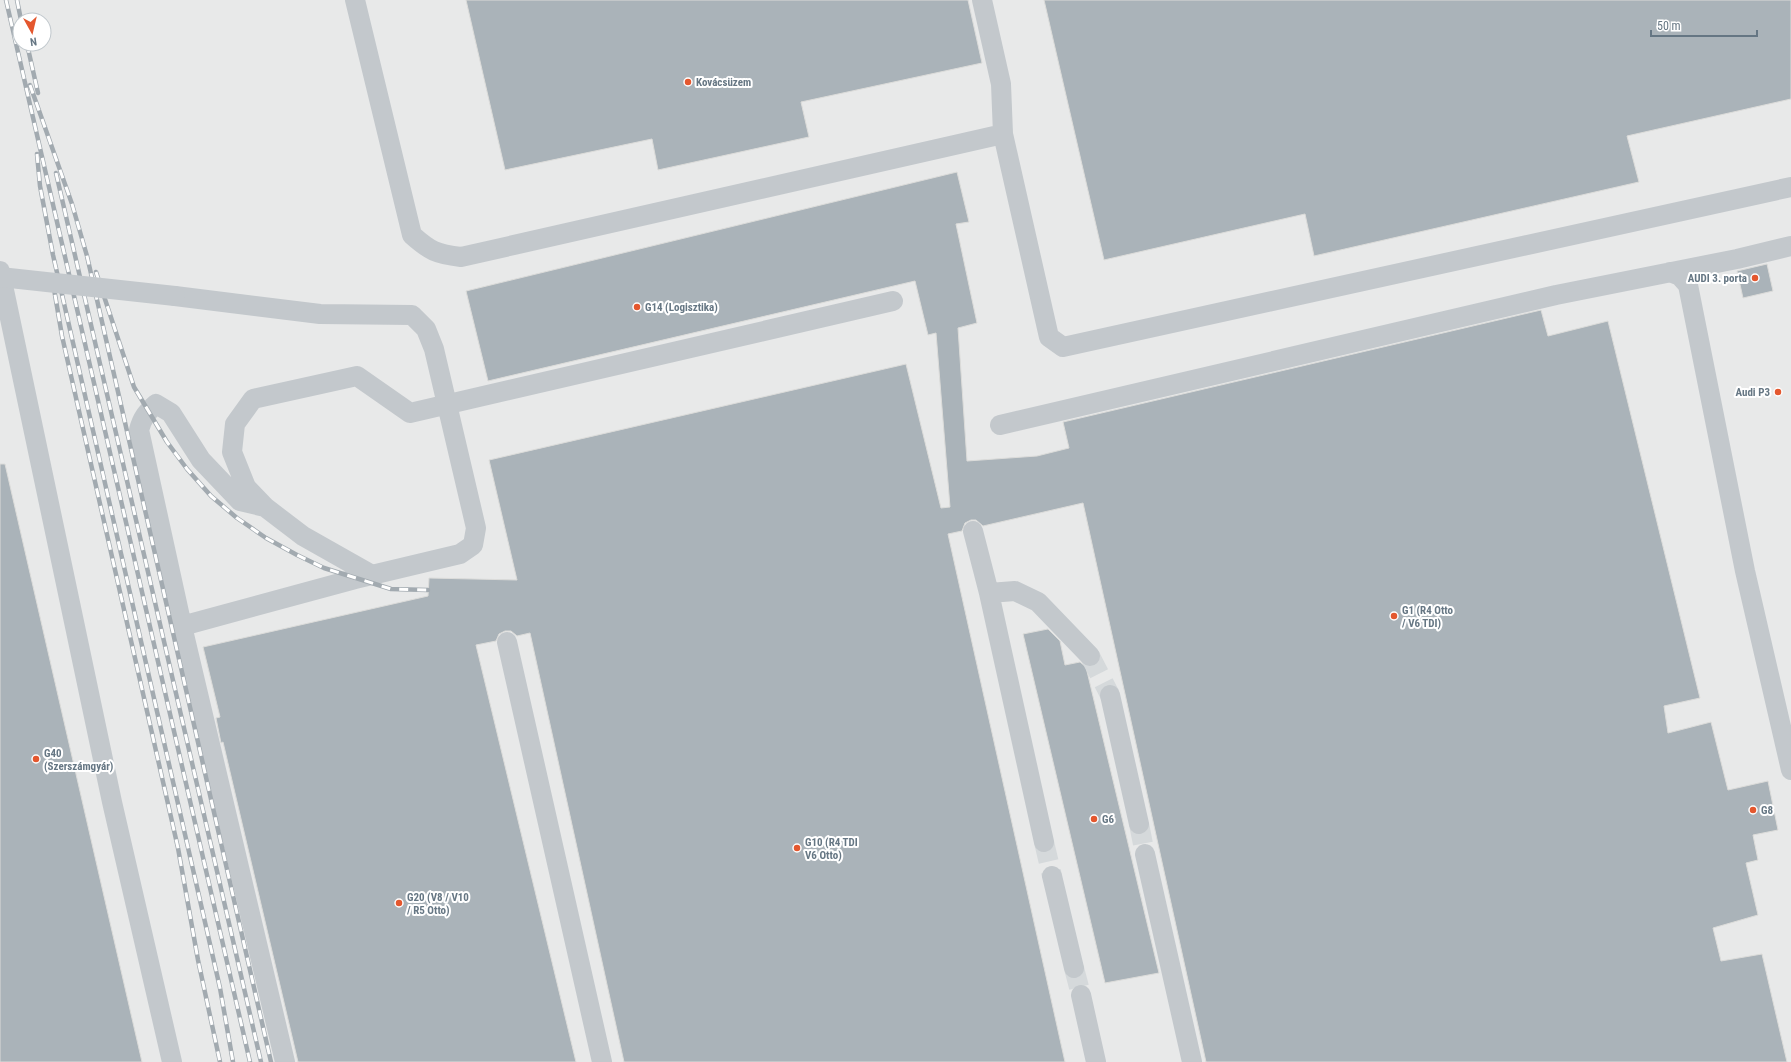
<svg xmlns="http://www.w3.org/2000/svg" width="1791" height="1062" font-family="'Roboto Condensed',sans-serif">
	<rect width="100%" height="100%" fill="#fafaf8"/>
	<path fill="#e8e9e9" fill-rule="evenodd" d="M 0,0 L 1791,0 L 1791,1062 L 0,1062 ZM 20,20 L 44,20 L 44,44 L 20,44 Z"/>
	<path fill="#aab3b9" stroke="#dcdcda" d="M 466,0 L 968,0 L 982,63 L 801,102 L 809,137 L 658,170 L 652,139 L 505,170 Z
		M 1044,0 L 1791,0 L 1791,99 L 1627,136 L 1639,182 L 1314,256 L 1305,214 L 1104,260 Z
		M 957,172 L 969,222 L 956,224 L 977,323 L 958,328 L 967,461 L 1037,456 L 1069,448 L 1063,422 L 1541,310 L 1548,336 L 1608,321 L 1700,698 L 1664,706 L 1668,733 L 1711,722 L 1728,790 L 1768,781 L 1778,830 L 1753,835 L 1758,860 L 1746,863 L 1758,915 L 1713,928 L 1721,961 L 1762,954 L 1787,1062 L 1206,1062 L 1083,503 L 983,526 L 976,520 L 971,520 L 965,523 L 962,531 L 948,534 L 1065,1062 L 624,1062 L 530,633 L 517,636 L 511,631 L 505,631 L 499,634 L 496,641 L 476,645 L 576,1062 L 298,1062 L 223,742 L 221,743 L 216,718 L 220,717 L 203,647 L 428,596 L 429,578 L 517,580 L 489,460 L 906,364 L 941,508 L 950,507 L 936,333 L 928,335 L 915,281 L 488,381 L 466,291 Z
		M 1767,264 L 1773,291 L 1743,298 L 1737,271 Z
		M 0,464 L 5,464 L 142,1062 L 0,1062 Z
		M 1048,629 L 1060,641 L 1065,665 L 1080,662 L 1086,667 L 1159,973 L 1105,983 L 1023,634 Z"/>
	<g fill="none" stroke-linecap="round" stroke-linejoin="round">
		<path stroke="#d5d9db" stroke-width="20" stroke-dasharray="20 10" stroke-linecap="butt" d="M 1090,656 L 1110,695
			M 1139,824 L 1145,854
			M 1044,842 L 1052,876
			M 1074,968 L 1081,995"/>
		<path stroke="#c3c8cc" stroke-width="20" d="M 355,0 L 412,235 C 430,251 436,254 461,257 L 1003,134
			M 982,0 L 1001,84 L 1003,134 L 1049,337 L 1063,347 L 1791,187
			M 0,271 L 112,802 L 172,1062
			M 1670,272 L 1680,276 L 1688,285 L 1745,571 L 1791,770
			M 175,296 L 320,314 L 412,315 L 426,329 L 434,349 L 476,528 L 473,545 L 460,554 L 355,579 L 182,626
			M 1000,425 L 1556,295 L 1737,259 L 1791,246
			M 265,507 L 240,501 L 201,460 L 171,413 L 156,404 C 147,412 142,418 139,430 L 182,626 L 285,1062
			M 973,531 L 989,593
			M 372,575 L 303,536 L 265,507 L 246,487 L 232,452 L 235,424 L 253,399 L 357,376 L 410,413 L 893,301
			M 507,642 L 602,1062
			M 1110,695 L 1139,824
			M 1044,842 L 989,593 L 1015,591 L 1038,602 L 1090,656
			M 1145,854 L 1192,1062
			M 1052,876 L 1074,968
			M 1081,995 L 1096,1062"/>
		<g stroke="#a2aab0" stroke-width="4.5">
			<path id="rail" d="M 6,0 L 250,1062
				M 17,0 L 21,20
				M 27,44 L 38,93
				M 30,85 L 72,204 L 87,256 L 271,1062
				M 37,154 L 40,186 L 53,255 L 220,988 L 233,1062
				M 56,173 L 261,1062
				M 96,272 L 134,387 L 167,442 L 187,469 L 211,496 L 237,518 L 266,538 L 297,555 L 324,568 L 391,589 L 428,590
				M 52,277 L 62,336 L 178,848 L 198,960 L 220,1062"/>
		</g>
		<use href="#rail" stroke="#fff" stroke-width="3" stroke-dasharray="9" stroke-linecap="butt"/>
		<path stroke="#c3c8cc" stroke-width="20" d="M 0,277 L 175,296"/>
	</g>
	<g fill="#e4572e" stroke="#fff" stroke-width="1.5">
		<circle cx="688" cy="82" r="4"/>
		<circle cx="1755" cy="278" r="4"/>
		<circle cx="637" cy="307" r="4"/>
		<circle cx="1778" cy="392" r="4"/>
		<circle cx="1394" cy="616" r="4"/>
		<circle cx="36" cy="759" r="4"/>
		<circle cx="1753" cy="810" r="4"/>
		<circle cx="1094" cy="819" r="4"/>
		<circle cx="797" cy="848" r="4"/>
		<circle cx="399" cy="903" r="4"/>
	</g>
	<g text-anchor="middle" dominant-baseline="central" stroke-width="4" stroke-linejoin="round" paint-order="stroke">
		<g font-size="11" font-weight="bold" fill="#657683" stroke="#fff" text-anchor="start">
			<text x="696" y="82">Kovácsüzem</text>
			<text x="1747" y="278" text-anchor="end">AUDI 3. porta</text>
			<text x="645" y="307">G14 (Logisztika)</text>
			<text x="1770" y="392" text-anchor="end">Audi P3</text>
			<text x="1402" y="610">G1 (R4 Otto<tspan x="1402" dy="13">/ V6 TDI)</tspan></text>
			<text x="44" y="753">G40<tspan x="44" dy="13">(Szerszámgyár)</tspan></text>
			<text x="1761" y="810">G8</text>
			<text x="1102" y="819">G6</text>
			<text x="805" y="842">G10 (R4 TDI<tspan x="805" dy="13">V6 Otto)</tspan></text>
			<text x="407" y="897">G20 (V8 / V10<tspan x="407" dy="13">/ R5 Otto)</tspan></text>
		</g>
	</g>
	<g transform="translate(32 32) rotate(172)"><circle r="19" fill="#ffffff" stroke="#c1c8cd"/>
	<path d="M0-3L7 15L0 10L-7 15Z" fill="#e4572e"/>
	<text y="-6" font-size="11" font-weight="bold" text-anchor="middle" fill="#657683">N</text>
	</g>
	<path d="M1651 30v6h106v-6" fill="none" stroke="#657683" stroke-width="2"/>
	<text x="1657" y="30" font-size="12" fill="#657683" stroke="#ffffff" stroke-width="3" paint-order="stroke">50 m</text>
</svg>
